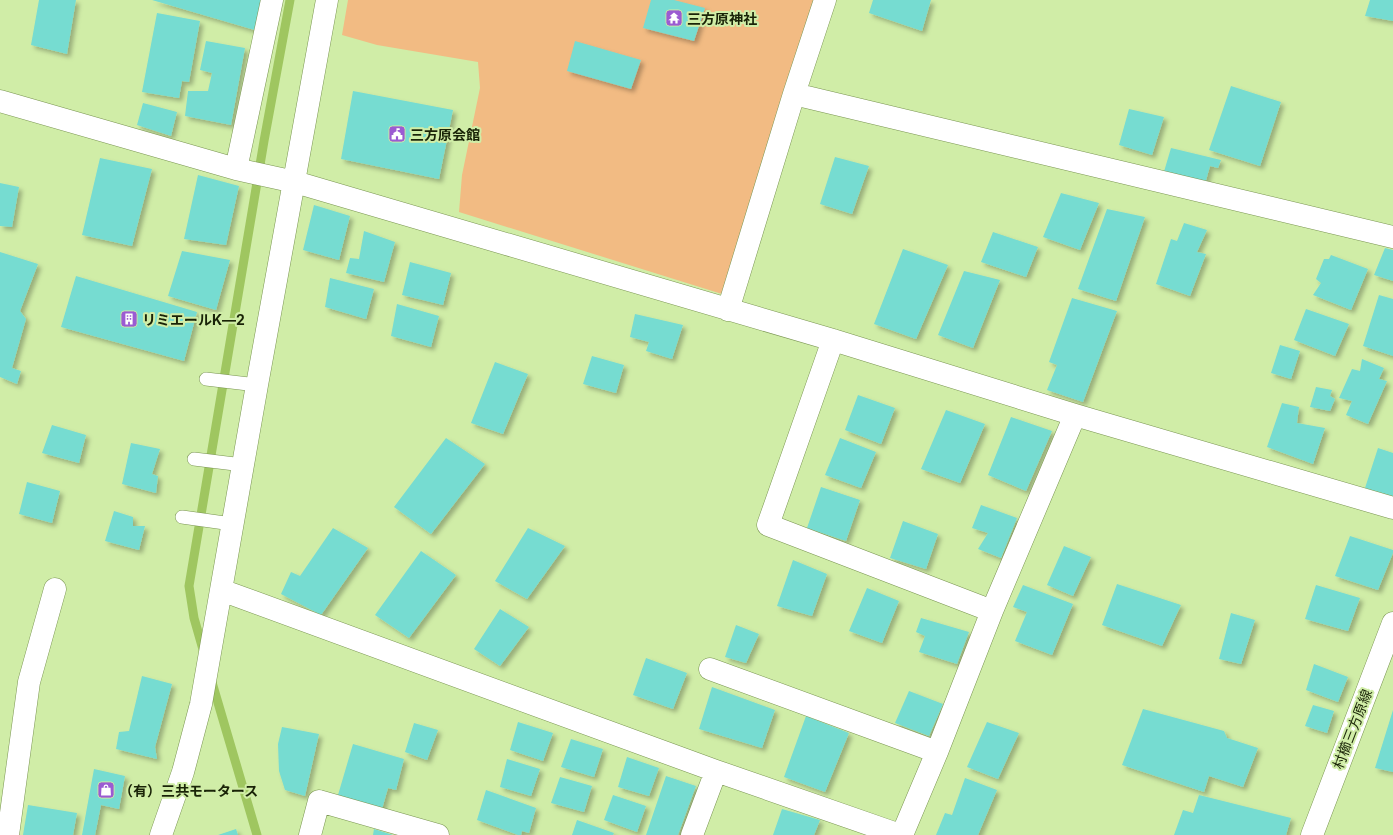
<svg xmlns="http://www.w3.org/2000/svg" width="1393" height="835" font-family="Inter,'Noto Sans JP',sans-serif">
	<defs>
		<filter id="shadow"><feDropShadow dx="3.5" dy="3.5" stdDeviation="2" flood-color="#0004"/></filter>
	</defs>
	<rect width="100%" height="100%" fill="#d0eda7"/>
	<path fill="#f2bb83" d="M 348,0 L 815,0 L 722,294 L 459,212 L 462,175 L 480,88 L 478,62 L 377,45 L 342,35 Z"/>
	<g fill="none" stroke-linecap="round" stroke-linejoin="round">
		<path stroke="#9fc660" stroke-width="9" d="M 204,653 L 194,618 L 189,586 L 264,141 L 290,0
			M 211,679 L 257,835"/>
	</g>
	<path fill="#76dcd1" filter="url(#shadow)" d="M 39,0 L 76,0 L 67,54 L 31,45 Z
		M 152,0 L 264,0 L 258,31 Z
		M 651,0 L 674,0 L 705,8 L 694,41 L 643,28 Z
		M 873,0 L 931,0 L 922,31 L 869,13 Z
		M 1370,0 L 1393,0 L 1393,21 L 1365,16 Z
		M 157,13 L 200,21 L 189,82 L 182,81 L 179,98 L 142,92 Z
		M 206,41 L 245,48 L 231,125 L 185,116 L 188,91 L 208,91 L 212,73 L 200,70 Z
		M 575,41 L 641,60 L 631,89 L 567,71 Z
		M 1231,86 L 1281,102 L 1260,166 L 1209,150 Z
		M 353,91 L 453,110 L 439,179 L 341,159 Z
		M 143,103 L 177,112 L 171,136 L 137,125 Z
		M 1129,109 L 1164,117 L 1152,155 L 1119,145 Z
		M 1171,148 L 1221,160 L 1218,168 L 1210,166 L 1205,184 L 1163,175 Z
		M 835,157 L 869,166 L 852,214 L 820,204 Z
		M 100,158 L 152,169 L 132,246 L 82,235 Z
		M 198,175 L 239,186 L 226,245 L 184,239 Z
		M 0,183 L 19,187 L 12,227 L 0,226 Z
		M 1061,193 L 1099,203 L 1080,250 L 1043,237 Z
		M 314,205 L 350,216 L 339,260 L 303,250 Z
		M 1107,209 L 1145,217 L 1116,301 L 1078,289 Z
		M 1184,223 L 1207,230 L 1197,252 L 1206,254 L 1190,296 L 1156,284 L 1171,239 L 1177,241 Z
		M 364,231 L 395,242 L 384,282 L 346,273 L 350,258 L 359,259 Z
		M 993,232 L 1038,247 L 1026,277 L 981,262 Z
		M 1385,248 L 1393,250 L 1393,281 L 1374,275 Z
		M 903,249 L 948,265 L 916,339 L 874,324 Z
		M 182,251 L 230,260 L 216,310 L 168,296 Z
		M 0,252 L 38,264 L 20,311 L 26,319 L 12,368 L 21,371 L 17,384 L 0,377 Z
		M 1331,255 L 1368,269 L 1351,310 L 1313,295 L 1321,283 L 1316,279 L 1324,259 L 1329,259 Z
		M 410,262 L 451,273 L 443,305 L 402,295 Z
		M 964,271 L 1000,280 L 973,348 L 938,335 Z
		M 76,276 L 197,312 L 184,361 L 61,327 Z
		M 330,278 L 374,289 L 366,319 L 325,307 Z
		M 1379,295 L 1393,299 L 1393,356 L 1363,346 Z
		M 1072,298 L 1117,311 L 1083,402 L 1047,390 L 1057,365 L 1049,362 Z
		M 397,304 L 439,316 L 431,347 L 391,336 Z
		M 1306,309 L 1349,324 L 1335,356 L 1294,340 Z
		M 635,314 L 683,325 L 672,359 L 646,351 L 649,342 L 630,337 Z
		M 1280,345 L 1300,351 L 1291,379 L 1271,373 Z
		M 592,356 L 624,365 L 616,393 L 583,384 Z
		M 1362,359 L 1384,368 L 1379,379 L 1387,381 L 1368,424 L 1346,415 L 1352,401 L 1339,398 L 1352,369 L 1360,371 Z
		M 495,362 L 528,374 L 503,434 L 471,423 Z
		M 1316,387 L 1332,390 L 1330,396 L 1335,399 L 1330,411 L 1310,407 Z
		M 858,395 L 895,408 L 881,444 L 845,430 Z
		M 1282,403 L 1299,407 L 1297,423 L 1325,428 L 1313,464 L 1267,447 Z
		M 946,410 L 985,424 L 960,483 L 921,469 Z
		M 1011,417 L 1052,431 L 1026,491 L 988,475 Z
		M 52,425 L 86,435 L 79,463 L 42,453 Z
		M 446,438 L 485,464 L 431,534 L 394,507 Z
		M 840,438 L 876,452 L 861,488 L 825,475 Z
		M 131,443 L 160,449 L 152,474 L 158,476 L 156,493 L 122,484 Z
		M 1378,448 L 1393,453 L 1393,496 L 1365,488 Z
		M 27,482 L 60,491 L 52,523 L 19,514 Z
		M 821,487 L 860,500 L 846,541 L 807,528 Z
		M 981,505 L 1017,518 L 1001,558 L 978,549 L 988,533 L 972,528 Z
		M 114,511 L 133,517 L 133,526 L 145,526 L 139,550 L 105,541 Z
		M 903,521 L 938,534 L 926,569 L 890,558 Z
		M 333,528 L 368,548 L 321,615 L 281,594 L 291,572 L 300,576 Z
		M 528,528 L 565,546 L 527,599 L 495,581 Z
		M 1350,536 L 1393,550 L 1393,553 L 1378,590 L 1335,576 Z
		M 1064,546 L 1091,557 L 1073,596 L 1047,585 Z
		M 421,551 L 456,575 L 409,638 L 375,615 Z
		M 793,560 L 827,574 L 812,616 L 777,606 Z
		M 1117,584 L 1181,605 L 1162,646 L 1102,625 Z
		M 1023,585 L 1073,604 L 1052,655 L 1015,641 L 1027,612 L 1013,607 Z
		M 1316,585 L 1360,598 L 1348,631 L 1305,619 Z
		M 867,588 L 899,601 L 882,643 L 849,631 Z
		M 500,609 L 529,627 L 500,666 L 474,649 Z
		M 1231,613 L 1255,620 L 1241,664 L 1219,659 Z
		M 921,618 L 969,632 L 957,664 L 919,652 L 925,636 L 916,632 Z
		M 736,625 L 759,634 L 746,663 L 725,657 Z
		M 646,658 L 687,673 L 673,709 L 633,695 Z
		M 1314,664 L 1348,677 L 1338,702 L 1306,690 Z
		M 142,676 L 172,684 L 155,747 L 157,759 L 116,749 L 119,732 L 129,731 Z
		M 712,687 L 775,710 L 762,748 L 699,729 Z
		M 909,691 L 943,704 L 929,736 L 895,723 Z
		M 1313,705 L 1334,711 L 1327,733 L 1305,726 Z
		M 1143,709 L 1224,731 L 1227,738 L 1258,748 L 1243,787 L 1209,776 L 1204,792 L 1122,765 Z
		M 1393,710 L 1393,772 L 1375,768 Z
		M 806,716 L 849,733 L 825,792 L 784,777 Z
		M 518,722 L 553,733 L 543,761 L 510,750 Z
		M 987,722 L 1019,733 L 998,779 L 967,767 Z
		M 414,723 L 438,730 L 427,760 L 405,752 Z
		M 282,727 L 319,734 L 305,796 L 285,790 L 279,771 L 278,744 Z
		M 571,739 L 603,749 L 594,777 L 561,767 Z
		M 353,744 L 404,759 L 396,790 L 388,788 L 382,809 L 338,795 Z
		M 627,757 L 659,768 L 649,796 L 618,787 Z
		M 507,759 L 540,769 L 531,796 L 500,787 Z
		M 94,769 L 125,776 L 119,809 L 101,805 L 95,835 L 82,835 Z
		M 666,776 L 696,786 L 678,835 L 646,835 Z
		M 560,777 L 592,786 L 584,812 L 551,803 Z
		M 965,778 L 997,790 L 978,835 L 936,835 L 945,813 L 952,815 Z
		M 486,790 L 536,808 L 529,833 L 522,831 L 521,835 L 518,835 L 477,820 Z
		M 613,795 L 646,806 L 637,832 L 604,820 Z
		M 1199,795 L 1291,818 L 1286,835 L 1174,835 L 1183,810 L 1193,813 Z
		M 28,805 L 77,813 L 73,835 L 23,835 Z
		M 782,809 L 820,820 L 814,835 L 773,835 Z
		M 577,820 L 614,833 L 613,835 L 572,835 Z
		M 236,829 L 238,835 L 218,835 Z
		M 374,829 L 393,835 L 373,835 Z"/>
	<g fill="none" stroke-linecap="round" stroke-linejoin="round">
		<g stroke="#7a9552" stroke-width="14">
			<path id="lane" d="M 206,379 L 257,385
				M 194,459 L 243,465
				M 182,517 L 232,524"/>
		</g>
		<g stroke="#7a9552" stroke-width="23">
			<path id="street" d="M 327,0 L 257,385 L 221,590 L 716,771 L 900,835
				M 794,94 L 1393,237
				M 0,101 L 236,169 L 295,182 L 833,340 L 1075,415 L 1393,508
				M 236,169 L 272,0
				M 728,310 L 794,94 L 825,0
				M 833,340 L 768,525 L 992,611 L 1075,415
				M 710,669 L 937,752 L 902,835
				M 937,752 L 992,611
				M 8,835 L 29,682 L 55,589
				M 161,835 L 183,772 L 201,704 L 221,590
				M 310,835 L 319,801 L 438,835
				M 692,835 L 716,771"/>
		</g>
		<g stroke="#7a9552" stroke-width="23">
			<path id="secondary" d="M 1312,835 L 1393,623"/>
		</g>
		<use href="#lane" stroke="#fff" stroke-width="13"/>
		<use href="#street" stroke="#fff" stroke-width="22"/>
		<use href="#secondary" stroke="#fff" stroke-width="22"/>
	</g>
	<defs>
		<g id="temple-square" transform="scale(0.9)"><rect x="-9" y="-9" width="18" height="18" rx="4" fill="#9b5bd2" stroke="#d0eda7"/><path d="M0-6L5-2H3V0L6.5 2.5H4V6H1.5V3h-3V6H-4V2.5H-6.5L-3 0V-2H-5Z" fill="#fff"/></g>
		<g id="civic-square" transform="scale(0.9)"><rect x="-9" y="-9" width="18" height="18" rx="4" fill="#9b5bd2" stroke="#d0eda7"/><path d="M-.6-6.5H3V-4.5H.6V-3L4-1V1h2V6H-6V1h2V-1L-.6-3ZM-1.2 2.5V6h2.4V2.5Z" fill="#fff"/></g>
		<g id="building-square" transform="scale(0.9)"><rect x="-9" y="-9" width="18" height="18" rx="4" fill="#9b5bd2" stroke="#d0eda7"/><path d="M-4-6H4V6H1V3H-1V6H-4ZM-2.5-4.3h1.7v1.8h-1.7ZM.8-4.3h1.7v1.8H.8ZM-2.5-1h1.7V.8h-1.7ZM.8-1h1.7V.8H.8Z" fill="#fff"/></g>
		<g id="shop-square" transform="scale(0.9)"><rect x="-9" y="-9" width="18" height="18" rx="4" fill="#9b5bd2" stroke="#d0eda7"/><path d="M-5-2.5h2.3a2.7 3.5 0 0 1 5.4 0H5L5.5 6h-11ZM-1.5-2.5h3a1.5 2.3 0 0 0-3 0Z" fill="#fff"/></g>
	</defs>
	<g fill-rule="evenodd">
		<use href="#temple-square" x="674" y="18"/>
		<use href="#civic-square" x="397" y="134"/>
		<use href="#building-square" x="129" y="319"/>
		<use href="#shop-square" x="106" y="790"/>
	</g>
	<g text-anchor="middle" dominant-baseline="central" stroke-width="4" stroke-linejoin="round" paint-order="stroke">
		<g font-size="14" font-weight="bold" fill="#192307" stroke="#d0eda7" text-anchor="start">
			<text x="687" y="18">三方原神社</text>
			<text x="410" y="134">三方原会館</text>
			<text x="142" y="319">リミエールK―2</text>
			<text x="119" y="790">（有）三共モータース</text>
		</g>
		<g font-size="14" fill="#192307" stroke="#d0eda7">
			<text transform="translate(1352 729) rotate(-69)">村櫛三方原線</text>
		</g>
	</g>
</svg>
